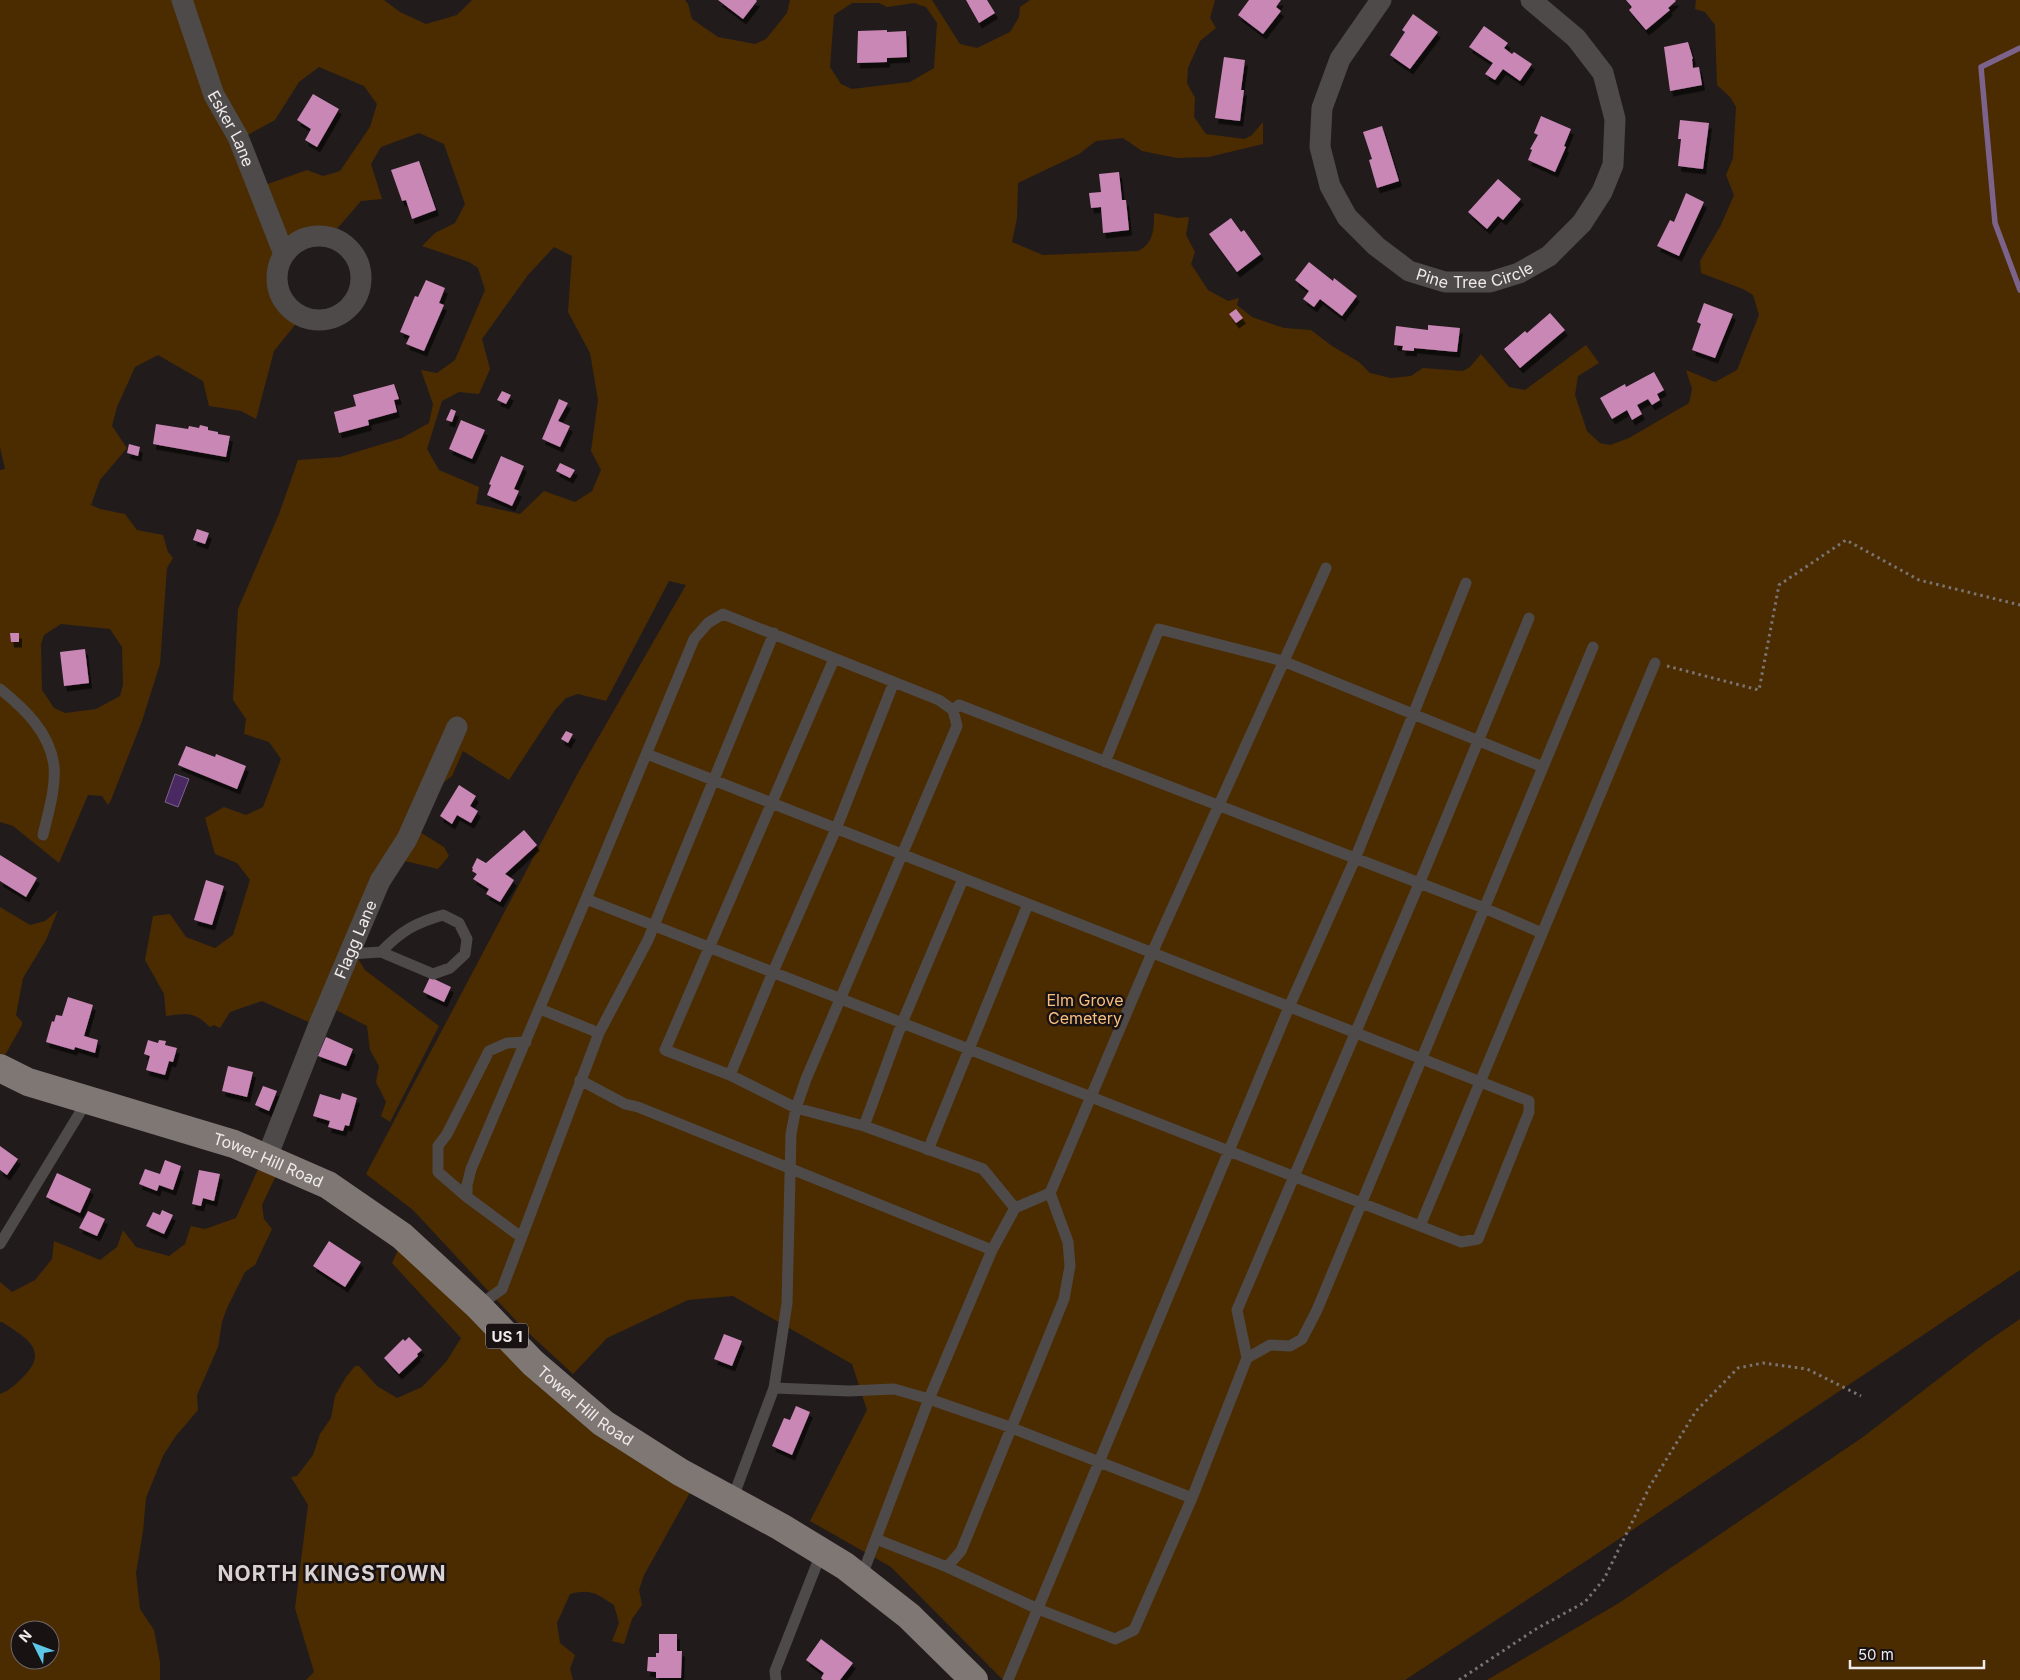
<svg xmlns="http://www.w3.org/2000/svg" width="2020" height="1680" font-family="Inter,sans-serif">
	<defs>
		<filter id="shadow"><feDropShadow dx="3" dy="5.5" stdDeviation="0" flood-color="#0009"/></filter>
	</defs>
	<rect width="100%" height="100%" fill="#221b1c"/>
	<path fill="#4b2c01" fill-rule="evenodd" d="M 0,0 L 384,0 L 400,12 L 426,24 L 457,15 L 472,0 L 685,0 L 688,4 L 692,19 L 718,37 L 755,44 L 766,39 L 787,13 L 790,0 L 932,0 L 960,44 L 977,48 L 1010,32 L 1019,17 L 1020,7 L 1030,0 L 1215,0 L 1210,18 L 1216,28 L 1200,41 L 1188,68 L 1187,83 L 1195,98 L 1194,117 L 1206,134 L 1245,139 L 1252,135 L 1263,122 L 1263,144 L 1209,157 L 1177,158 L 1142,151 L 1123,138 L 1096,141 L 1079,154 L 1018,183 L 1017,218 L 1012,242 L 1043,255 L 1138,251 C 1154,243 1154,229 1154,213 L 1178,218 L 1189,217 L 1186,235 L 1195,252 L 1191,264 L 1208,290 L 1228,301 L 1239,298 L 1237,305 L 1252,317 L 1284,328 L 1311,330 L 1332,346 L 1359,362 L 1370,373 L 1391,378 L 1411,376 L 1423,368 L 1463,371 L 1470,367 L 1481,354 L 1509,387 L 1525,390 L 1586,345 L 1599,363 L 1578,376 L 1575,395 L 1587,431 L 1600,443 L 1610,445 L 1629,438 L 1689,403 L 1692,389 L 1686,370 L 1715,382 L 1737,370 L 1759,315 L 1753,295 L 1743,289 L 1701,273 L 1700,261 L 1721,225 L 1734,195 L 1726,175 L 1733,158 L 1736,107 L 1730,97 L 1717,85 L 1715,25 L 1705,12 L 1695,9 L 1696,0 L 2020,0 L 2020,1270 L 1592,1557 L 1405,1680 L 1003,1680 L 891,1567 L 810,1521 L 867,1410 L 852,1364 L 733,1296 L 688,1300 L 607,1338 L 573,1374 L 520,1325 L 413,1210 L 366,1174 L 578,773 L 686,585 L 669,581 L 606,701 L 578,694 L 566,698 L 555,710 L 509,780 L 463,751 L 452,776 L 427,795 L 415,829 L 444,847 L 449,856 L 438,869 L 392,858 L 350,946 L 365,970 L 439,1026 L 390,1122 L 381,1116 L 386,1102 L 376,1082 L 379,1066 L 370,1050 L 367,1026 L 328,1006 L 315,1025 L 262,1001 L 230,1012 L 220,1028 L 214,1025 L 210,1027 C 193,1011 189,1013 166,1016 L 164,994 L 145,960 L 153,916 L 170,914 L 186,937 L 215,948 L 233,935 L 250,880 L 237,863 L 215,854 L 205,818 L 224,807 L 246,815 L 263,807 L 281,759 L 269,742 L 244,734 L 246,719 L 233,700 L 238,609 L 279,514 L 298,460 L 340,457 L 402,438 L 429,423 L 433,404 L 421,370 L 437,373 L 455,360 L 485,290 L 478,268 L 469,262 L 422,246 L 435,233 L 455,223 L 465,204 L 444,144 L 419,133 L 381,147 L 371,164 L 382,199 L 361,201 L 323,245 L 282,249 L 275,252 L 286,305 L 299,320 L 274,351 L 256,419 L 241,411 L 209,406 L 203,381 L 158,355 L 135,367 L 117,407 L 112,426 L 127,448 L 100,480 L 91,505 L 100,509 L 125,514 L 137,530 L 163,535 L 168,552 L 173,558 L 167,568 L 160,664 L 142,721 L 111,800 L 108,805 L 102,796 L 88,795 L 59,863 L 13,826 L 0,822 L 0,470 L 5,469 L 0,447 ZM 852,3 L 879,3 L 887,7 L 914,3 L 926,7 L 937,23 L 934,68 L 910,82 L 852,89 L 841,84 L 830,67 L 834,15 ZM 319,67 L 364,86 L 377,104 L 370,127 L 340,171 L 323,176 L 307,170 L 265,185 L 246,136 L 275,120 L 299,82 ZM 554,247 L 572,256 L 568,312 L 590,353 L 598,400 L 591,451 L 601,470 L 592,491 L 575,502 L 544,491 L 520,514 L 476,504 L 479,487 L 439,470 L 427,449 L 442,401 L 459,392 L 479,394 L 490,369 L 482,339 L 528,275 ZM 61,624 L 110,629 L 122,647 L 123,685 L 120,696 L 96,709 L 65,713 L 54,708 L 42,690 L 41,644 L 44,635 Z
		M 0,907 L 30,925 L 45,921 L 58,910 L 46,940 L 23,978 L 16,1015 L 22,1022 L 22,1025 L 0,1064 Z
		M 263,1158 L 281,1165 L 262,1205 L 264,1219 L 272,1229 L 255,1265 L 245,1272 L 227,1308 L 222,1322 L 218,1347 L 197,1395 L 198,1410 L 175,1437 L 163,1456 L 146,1498 L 143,1531 L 136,1573 L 140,1609 L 154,1630 L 160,1662 L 160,1680 L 0,1680 L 0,1394 C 11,1390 17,1383 25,1375 C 50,1349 23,1336 2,1322 L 0,1322 L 0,1282 L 12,1292 L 35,1280 L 52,1259 L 54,1241 L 100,1260 L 117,1247 L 123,1230 L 136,1247 L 169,1256 L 185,1244 L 191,1226 L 205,1229 L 236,1218 ZM 20,1630 L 50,1630 L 50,1660 L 20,1660 Z
		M 403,1239 L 692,1489 L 644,1575 L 639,1590 L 642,1605 L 632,1619 L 624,1644 L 612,1641 L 619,1623 L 614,1605 C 597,1594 591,1588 570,1594 L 557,1623 L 560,1643 L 575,1655 L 570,1669 L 573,1680 L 306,1680 L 314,1672 L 295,1608 L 308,1505 L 291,1477 L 297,1476 L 313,1455 L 320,1434 L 331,1418 L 335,1396 L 346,1377 L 355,1366 L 359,1366 L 377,1386 L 397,1398 L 422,1387 L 446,1362 L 461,1338 L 392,1263 Z
		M 2020,1319 L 2020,1680 L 1487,1680 L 1619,1603 L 1863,1437 L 1985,1343 Z"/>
	<path fill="#4a2962" stroke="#7c638b" d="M 175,774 L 189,779 L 178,807 L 165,802 Z"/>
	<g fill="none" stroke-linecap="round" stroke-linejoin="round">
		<path stroke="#7c638b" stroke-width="5.5" d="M 2020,48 L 1981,67 L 1995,223 L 2020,290"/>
	</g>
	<path fill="#c987b5" filter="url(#shadow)" d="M 718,0 L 756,0 L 757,1 L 743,19 Z
		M 966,0 L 987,0 L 995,13 L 979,23 Z
		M 1249,0 L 1281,0 L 1276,7 L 1281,11 L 1263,34 L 1238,15 Z
		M 1626,0 L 1675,0 L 1676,1 L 1668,8 L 1670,10 L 1646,30 L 1629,10 L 1632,7 Z
		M 1413,14 L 1438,32 L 1410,69 L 1390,55 L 1405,32 L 1402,30 Z
		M 1484,26 L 1508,43 L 1504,48 L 1512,54 L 1514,52 L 1532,64 L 1520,81 L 1503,69 L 1495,80 L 1485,74 L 1493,63 L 1469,47 Z
		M 887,30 L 887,32 L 906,31 L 907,57 L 887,58 L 887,62 L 857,63 L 858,31 Z
		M 1688,42 L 1693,59 L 1692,59 L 1693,68 L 1699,67 L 1702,85 L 1670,91 L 1664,47 Z
		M 1224,57 L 1245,60 L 1241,90 L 1244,90 L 1240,121 L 1215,118 Z
		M 313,94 L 339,109 L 317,147 L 305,140 L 311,129 L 297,120 Z
		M 1541,116 L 1571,129 L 1564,146 L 1566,147 L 1555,172 L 1528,160 L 1532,150 L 1530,149 L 1538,135 L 1534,133 Z
		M 1680,120 L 1709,123 L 1703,169 L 1678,166 L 1681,139 L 1678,139 Z
		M 1382,126 L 1399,181 L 1377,188 L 1369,160 L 1372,159 L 1363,132 Z
		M 419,161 L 436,210 L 412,219 L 406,200 L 402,201 L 391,170 Z
		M 1119,172 L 1122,200 L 1126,200 L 1129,230 L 1103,233 L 1101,207 L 1091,208 L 1089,193 L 1101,192 L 1099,174 Z
		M 1498,179 L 1521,199 L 1503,220 L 1498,216 L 1487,229 L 1468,212 Z
		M 1686,193 L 1704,202 L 1679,256 L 1657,246 L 1670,220 L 1674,222 Z
		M 1231,218 L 1241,232 L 1244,230 L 1261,254 L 1237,272 L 1209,234 Z
		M 1309,262 L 1333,281 L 1334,278 L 1357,296 L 1342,316 L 1320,299 L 1314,307 L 1303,299 L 1309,291 L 1295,280 Z
		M 426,280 L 445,288 L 439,303 L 444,305 L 424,351 L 406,344 L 410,336 L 400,332 L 415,296 L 418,297 Z
		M 1704,303 L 1733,314 L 1715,358 L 1692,350 L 1701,324 L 1697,322 Z
		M 1236,309 L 1243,318 L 1236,323 L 1229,314 Z
		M 1550,313 L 1565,330 L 1520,368 L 1504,349 L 1525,331 L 1527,333 Z
		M 1428,325 L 1460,328 L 1457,352 L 1414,348 L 1414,351 L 1402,350 L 1403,346 L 1394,345 L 1396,326 L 1428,330 Z
		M 1654,372 L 1664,390 L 1657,394 L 1660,400 L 1652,405 L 1648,399 L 1637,405 L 1642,414 L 1632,420 L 1627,410 L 1612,419 L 1600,398 L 1625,384 L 1626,387 Z
		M 394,384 L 399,399 L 394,400 L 397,412 L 368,420 L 369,425 L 339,433 L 334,412 L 356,406 L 353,395 Z
		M 502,391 L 511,395 L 506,404 L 497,400 Z
		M 559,399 L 568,403 L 558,421 L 570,426 L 560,447 L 542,439 Z
		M 451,409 L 456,411 L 452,422 L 446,420 Z
		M 461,420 L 485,430 L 472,459 L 449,449 Z
		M 156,424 L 188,429 L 189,426 L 199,428 L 200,425 L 208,427 L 208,430 L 218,432 L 218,434 L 230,436 L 226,457 L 153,444 Z
		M 129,444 L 140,447 L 138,456 L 127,453 Z
		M 501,456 L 524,466 L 514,489 L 519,491 L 512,506 L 487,495 L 491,485 L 489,484 Z
		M 560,463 L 575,470 L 570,478 L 556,471 Z
		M 197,529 L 209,533 L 205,544 L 193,540 Z
		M 10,633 L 19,633 L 19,642 L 11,642 Z
		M 85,649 L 89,683 L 64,686 L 60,652 Z
		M 566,731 L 573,734 L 568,743 L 561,739 Z
		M 186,746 L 215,757 L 216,754 L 246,766 L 237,789 L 178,765 Z
		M 459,785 L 476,796 L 470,806 L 478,811 L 471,823 L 457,815 L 452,824 L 440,816 Z
		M 524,830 L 537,845 L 505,874 L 514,880 L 500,902 L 486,894 L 489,889 L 473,879 L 477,874 L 472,871 L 473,869 L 472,868 L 477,858 L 486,863 Z
		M 0,855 L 37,878 L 26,897 L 0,881 Z
		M 206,880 L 224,886 L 212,925 L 194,920 Z
		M 430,977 L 451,987 L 444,1002 L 423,992 Z
		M 68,997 L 93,1005 L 84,1036 L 98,1040 L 95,1053 L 75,1047 L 74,1050 L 46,1042 L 52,1021 L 54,1022 L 56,1015 L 62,1016 Z
		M 326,1037 L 353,1049 L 346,1066 L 318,1056 Z
		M 148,1040 L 158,1043 L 159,1040 L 166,1041 L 165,1045 L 177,1048 L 173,1062 L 169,1061 L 165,1075 L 146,1070 L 150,1056 L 144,1054 Z
		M 228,1066 L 253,1072 L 247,1097 L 222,1091 Z
		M 263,1086 L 277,1091 L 269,1111 L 255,1105 Z
		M 342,1093 L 357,1098 L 349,1126 L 345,1125 L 343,1131 L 328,1127 L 330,1121 L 313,1116 L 320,1094 L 340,1100 Z
		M 0,1146 L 18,1159 L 7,1175 L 0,1170 Z
		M 165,1160 L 181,1166 L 173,1190 L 159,1185 L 157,1191 L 139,1184 L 145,1169 L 160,1174 Z
		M 199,1170 L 220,1174 L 214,1201 L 203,1198 L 201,1206 L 192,1204 Z
		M 57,1173 L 91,1189 L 80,1213 L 46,1197 Z
		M 162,1210 L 173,1215 L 164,1234 L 146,1226 L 153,1212 L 160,1215 Z
		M 88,1211 L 105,1219 L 97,1236 L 79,1228 Z
		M 329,1241 L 361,1262 L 345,1287 L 313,1266 Z
		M 724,1334 L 742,1341 L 732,1366 L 714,1359 Z
		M 409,1337 L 422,1350 L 417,1354 L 418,1356 L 399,1374 L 384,1358 L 403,1339 L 405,1341 Z
		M 796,1406 L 810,1412 L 792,1455 L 772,1446 L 784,1418 L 790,1420 Z
		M 659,1634 L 677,1634 L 677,1651 L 682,1651 L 681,1678 L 656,1678 L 656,1672 L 647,1671 L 648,1657 L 656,1657 L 656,1653 L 659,1653 Z
		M 821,1639 L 853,1663 L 840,1680 L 823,1680 L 821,1678 L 824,1673 L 806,1660 Z"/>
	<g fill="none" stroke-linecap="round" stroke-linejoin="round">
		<path stroke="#7b7475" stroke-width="3" stroke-dasharray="2.5 4" stroke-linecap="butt" d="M 1667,666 L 1759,690 L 1779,585 L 1846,540 L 1919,580 L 2020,605
			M 1459,1680 L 1536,1629 L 1585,1602 L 1604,1579 L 1650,1486 L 1696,1411 L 1738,1368 L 1763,1363 L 1807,1369 L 1861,1396"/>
		<path stroke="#4e4a49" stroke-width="11" d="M 834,659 L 665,1050 L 730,1075 L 796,1108 L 864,1126 L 983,1169 L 1015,1208
			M 0,689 C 25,709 50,733 54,766 C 56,789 48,813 43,835
			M 953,710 L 959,705 L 1484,908 L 1542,933
			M 1105,762 L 1159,629 L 1283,661 L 1543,767
			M 586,899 L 1461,1242 L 1478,1239 L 1529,1112 L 1529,1101 L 647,754
			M 349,954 L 381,952 L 433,974 L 450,968 L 465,954 L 467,939 L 459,923 L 443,915 C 415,923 401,931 381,952
			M 540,1009 L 599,1033
			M 730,1075 L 773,972 L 836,829 L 894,682
			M 580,1080 L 625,1104 L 638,1107 L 992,1250
			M 864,1126 L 902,1023 L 963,879
			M 928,1150 L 1028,904
			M 467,1197 L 438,1172 L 438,1146 L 447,1134 L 489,1051 L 507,1043 L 526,1042
			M 1420,1226 L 1655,663
			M 521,1237 L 467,1197 L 467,1185 L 471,1169 L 586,899 L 694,639 L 708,623 L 723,614 L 939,700 L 953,710 L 957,726 L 806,1079 L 796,1108 L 791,1134 L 787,1303 L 779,1356 L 774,1388 L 732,1500
			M 0,1244 L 87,1101
			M 478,1306 L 502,1289 L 599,1033 L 648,940 L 774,633
			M 1247,1358 L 1237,1310 L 1419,884 L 1529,618
			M 774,1388 L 849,1391 L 894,1389 L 929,1399 L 1004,1425 L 1192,1498
			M 876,1539 L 947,1567 L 1038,1609 L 1115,1639 L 1134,1630 L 1192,1498 L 1247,1358 L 1270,1345 L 1290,1346 L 1302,1339 L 1317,1310 L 1593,647
			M 947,1567 L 961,1551 L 1064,1299 L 1070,1266 L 1068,1242 L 1050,1193 L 1152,953 L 1326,568
			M 861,1578 L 929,1399 L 992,1250 L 1015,1208 L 1050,1193
			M 776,1680 L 775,1671 L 822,1551
			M 1008,1680 L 1289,1007 L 1355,859 L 1466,583"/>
		<g stroke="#4e4a49" stroke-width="21">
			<path id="s1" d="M 182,0 L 214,95 L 238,137 L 284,254"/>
			<path id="s2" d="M 1381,0 L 1340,59 L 1322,108 L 1320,147 L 1330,186 L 1347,217 L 1376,246 L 1409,271 L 1445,282 L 1490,282 L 1519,273 L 1549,256 L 1582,223 L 1602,192 L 1613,165 L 1615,119 L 1603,73 L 1576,38 L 1531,0"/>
			<circle cx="319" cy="278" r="42"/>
			<path id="s3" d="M 267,1157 L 318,1027 L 380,881 L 407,839 L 457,727"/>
		</g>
		<path stroke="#7e7774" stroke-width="28" id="s4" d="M 0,1068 L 28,1082 L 234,1144 L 328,1185 L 402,1236 L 478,1306 L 533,1363 L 603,1423 L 680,1472 L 781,1527 L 845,1566 L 909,1616 L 974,1680"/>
	</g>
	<g text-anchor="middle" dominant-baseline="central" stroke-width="5" stroke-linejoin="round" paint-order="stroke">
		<rect fill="#191213" stroke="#afa9aa" stroke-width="1" x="486" y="1323.5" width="42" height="25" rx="4"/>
		<g font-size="15" font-weight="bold" fill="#efeaeb">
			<text x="507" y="1336">US 1</text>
		</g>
		<g font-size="16" fill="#efeaeb" stroke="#191213">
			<text stroke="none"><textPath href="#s1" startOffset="138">Esker Lane</textPath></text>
			<text stroke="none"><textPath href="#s2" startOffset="389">Pine Tree Circle</textPath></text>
			<text stroke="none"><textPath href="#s3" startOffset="235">Flagg Lane</textPath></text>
			<text stroke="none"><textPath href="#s4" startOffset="284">Tower Hill Road</textPath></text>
			<text stroke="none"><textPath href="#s4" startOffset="689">Tower Hill Road</textPath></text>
		</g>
		<g font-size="16" fill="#f9bf7f" stroke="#191213">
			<text x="1085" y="1000">Elm Grove<tspan x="1085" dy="18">Cemetery</tspan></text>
		</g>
		<g font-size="21" font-weight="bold" letter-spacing="1" fill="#dad1d2" stroke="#191213">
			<text x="332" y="1573">NORTH KINGSTOWN</text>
		</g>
	</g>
	<g transform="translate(35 1645) rotate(312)"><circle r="24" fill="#191213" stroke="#6f6869"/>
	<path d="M0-4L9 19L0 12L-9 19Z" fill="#5cc7e7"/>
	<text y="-8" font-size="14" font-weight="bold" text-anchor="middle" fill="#efeaeb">N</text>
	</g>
	<path d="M1850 1660v8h134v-8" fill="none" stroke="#efeaeb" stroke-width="2.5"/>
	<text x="1858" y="1660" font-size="15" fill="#efeaeb" stroke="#191213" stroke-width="4" paint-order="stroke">50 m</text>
</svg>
